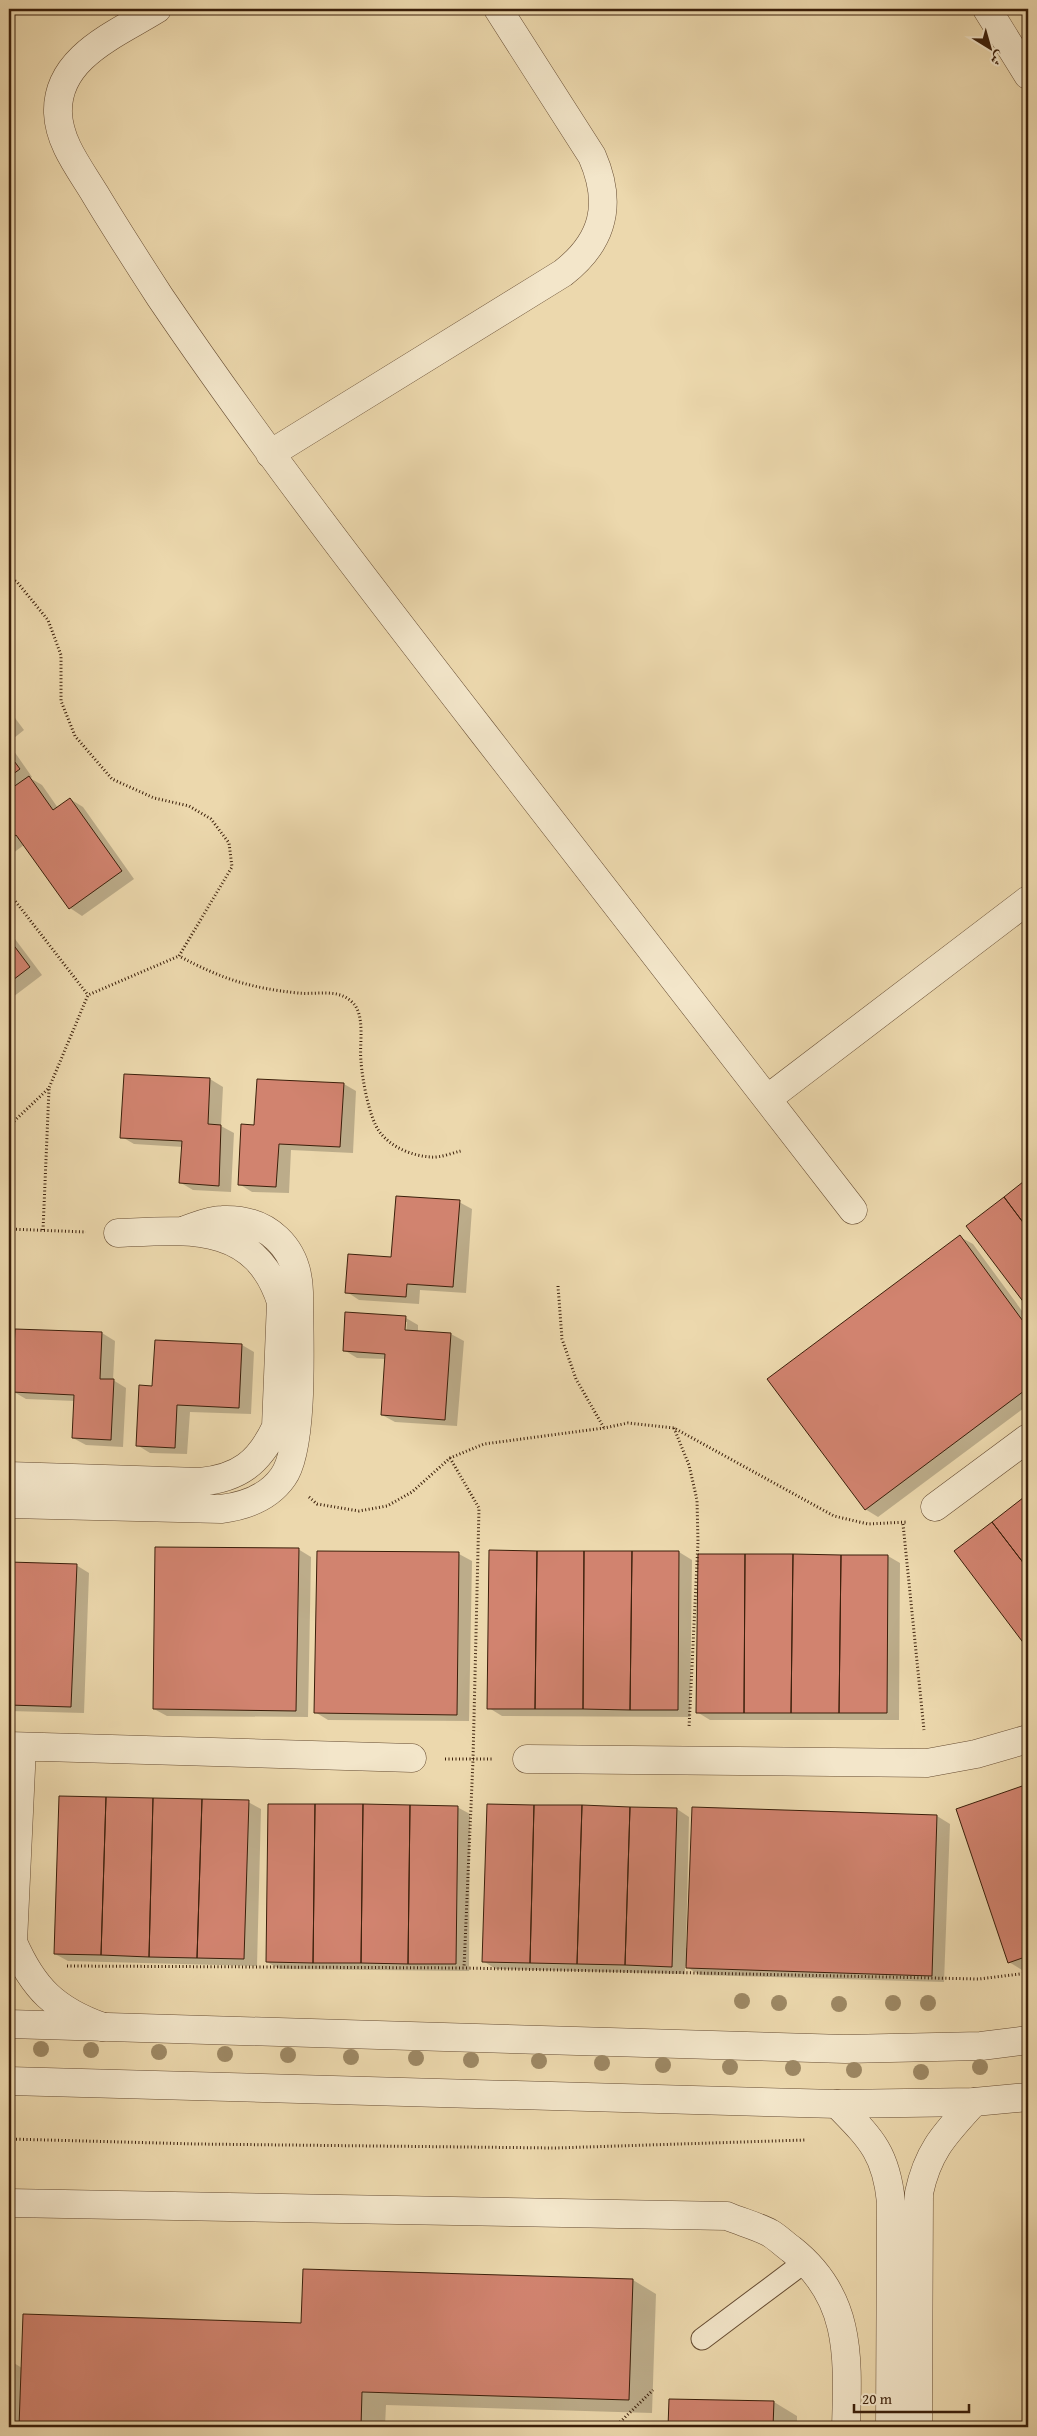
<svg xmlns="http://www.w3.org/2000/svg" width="1037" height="2436" font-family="'Gentium Book Plus',Amiri,serif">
	<rect width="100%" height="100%" fill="#ecd8ad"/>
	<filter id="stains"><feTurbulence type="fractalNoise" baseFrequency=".004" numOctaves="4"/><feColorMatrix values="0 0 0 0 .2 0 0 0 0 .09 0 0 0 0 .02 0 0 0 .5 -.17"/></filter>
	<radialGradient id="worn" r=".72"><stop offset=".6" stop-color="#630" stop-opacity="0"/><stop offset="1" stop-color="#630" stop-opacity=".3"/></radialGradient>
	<path fill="#0003" fill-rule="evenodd" d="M 9,710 L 24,730 L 9,742 Z
		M 9,744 L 32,777 L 30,778 L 42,785 L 58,808 L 70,799 L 83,807 L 134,879 L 82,916 L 70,908 L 24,845 L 9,856 Z
		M 9,931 L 42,975 L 9,1000 Z
		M 210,1079 L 223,1087 L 221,1126 L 234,1133 L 231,1192 L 193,1190 L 181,1183 L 183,1147 L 134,1144 L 122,1137 Z
		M 344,1084 L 356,1091 L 353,1153 L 291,1150 L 289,1193 L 252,1192 L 239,1184 L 255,1126 Z
		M 1028,1180 L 1028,1306 L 967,1226 Z
		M 459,1202 L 472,1209 L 466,1293 L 420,1290 L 419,1304 L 359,1300 L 347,1292 L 392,1258 Z
		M 960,1237 L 973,1244 L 1028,1319 L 1028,1405 L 878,1517 L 865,1509 Z
		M 406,1318 L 418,1325 L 418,1332 L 451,1334 L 464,1341 L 457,1426 L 395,1422 L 382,1415 L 386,1359 L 357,1358 L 344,1350 ZM 404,1322 L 407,1322 L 406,1336 L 404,1336 Z
		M 17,1330 L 102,1333 L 115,1341 L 113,1380 L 126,1388 L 123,1447 L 86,1445 L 73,1438 L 75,1401 L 26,1399 L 14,1392 L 11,1442 L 9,1442 L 9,1380 L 14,1383 Z
		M 242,1345 L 254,1352 L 251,1414 L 190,1412 L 187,1454 L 150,1453 L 137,1445 L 153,1387 Z
		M 1028,1496 L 1028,1646 L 956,1551 Z
		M 298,1549 L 311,1557 L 308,1717 L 167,1716 L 154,1709 Z
		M 318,1552 L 459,1554 L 472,1561 L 469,1721 L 328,1720 L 315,1712 Z
		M 491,1552 L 679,1552 L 692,1560 L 690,1717 L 502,1716 L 489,1708 Z
		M 888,1556 L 900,1563 L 899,1720 L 710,1720 L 697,1712 Z
		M 9,1563 L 76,1565 L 89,1573 L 84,1713 L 9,1711 Z
		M 1028,1786 L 1028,1967 L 1022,1970 L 1009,1962 L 958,1810 Z
		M 248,1802 L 261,1809 L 257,1966 L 68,1961 L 55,1954 Z
		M 457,1807 L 470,1814 L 469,1971 L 280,1969 L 267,1962 Z
		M 693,1808 L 937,1816 L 950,1824 L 944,1982 L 700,1975 L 685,1966 L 685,1974 L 496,1969 L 483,1961 L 677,1809 L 689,1817 L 686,1948 L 688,1948 Z
		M 633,2280 L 656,2294 L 652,2413 L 386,2405 L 385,2427 L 9,2427 L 9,2360 L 22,2368 L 302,2325 Z
		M 670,2400 L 774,2402 L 797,2416 L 797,2427 L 670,2427 Z"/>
	<path fill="#d1836f" stroke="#3b1f0a" d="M 9,754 L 20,769 L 9,777 Z
		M 29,776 L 53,810 L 70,798 L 122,871 L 69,909 L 16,835 L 9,840 L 9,790 Z
		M 9,939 L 30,967 L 9,983 Z
		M 124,1074 L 210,1078 L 208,1124 L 221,1125 L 219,1186 L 179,1183 L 182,1141 L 120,1138 Z
		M 257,1079 L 344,1083 L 340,1147 L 279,1144 L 276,1187 L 238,1185 L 241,1124 L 254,1125 Z
		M 1028,1178 L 1028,1229 L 1004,1197 Z
		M 396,1196 L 460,1200 L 453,1287 L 407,1284 L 406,1297 L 345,1293 L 348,1254 L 391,1257 Z
		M 1004,1197 L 1028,1229 L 1028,1308 L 966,1226 Z
		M 960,1235 L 1028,1328 L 1028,1388 L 865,1510 L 767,1379 Z
		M 345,1312 L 406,1316 L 405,1330 L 451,1333 L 445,1420 L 381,1415 L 385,1354 L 343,1351 Z
		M 15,1329 L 102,1332 L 100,1379 L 114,1379 L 111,1440 L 72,1438 L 74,1395 L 12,1392 Z
		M 155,1340 L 242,1344 L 239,1408 L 177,1405 L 175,1448 L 136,1446 L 139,1385 L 152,1386 Z
		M 1028,1494 L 1028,1569 L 992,1522 Z
		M 992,1522 L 1028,1569 L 1028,1649 L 954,1551 Z
		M 155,1547 L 299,1548 L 296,1711 L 153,1709 Z
		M 489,1550 L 537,1551 L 535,1709 L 487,1709 Z
		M 317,1551 L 459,1552 L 457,1715 L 314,1713 Z
		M 537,1551 L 584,1551 L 583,1709 L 535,1709 Z
		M 584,1551 L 632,1551 L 630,1710 L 583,1709 Z
		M 632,1551 L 679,1551 L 678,1710 L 630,1710 Z
		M 698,1554 L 745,1554 L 744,1713 L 696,1713 Z
		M 745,1554 L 793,1554 L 791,1713 L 744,1713 Z
		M 793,1554 L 841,1555 L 839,1713 L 791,1713 Z
		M 841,1555 L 888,1555 L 887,1713 L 839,1713 Z
		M 9,1562 L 77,1564 L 71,1707 L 9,1705 Z
		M 1028,1784 L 1028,1956 L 1008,1963 L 956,1809 Z
		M 59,1796 L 106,1797 L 101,1955 L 54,1954 Z
		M 106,1797 L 153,1798 L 149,1957 L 101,1955 Z
		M 153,1798 L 202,1799 L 197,1958 L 149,1957 Z
		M 202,1799 L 249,1800 L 244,1959 L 197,1958 Z
		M 268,1804 L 315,1804 L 313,1963 L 266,1962 Z
		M 315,1804 L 363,1804 L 361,1963 L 313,1963 Z
		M 363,1804 L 410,1805 L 408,1964 L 361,1963 Z
		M 487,1804 L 534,1805 L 530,1963 L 482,1962 Z
		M 410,1805 L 458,1806 L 456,1964 L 408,1964 Z
		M 534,1805 L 582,1805 L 577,1964 L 530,1963 Z
		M 582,1805 L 630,1807 L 625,1965 L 577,1964 Z
		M 630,1807 L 677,1808 L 672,1967 L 625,1965 Z
		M 692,1807 L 937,1815 L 932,1976 L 686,1968 Z
		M 303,2269 L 633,2279 L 629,2400 L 362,2392 L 361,2427 L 19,2427 L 23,2314 L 301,2323 Z
		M 669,2399 L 774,2401 L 773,2427 L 668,2427 Z"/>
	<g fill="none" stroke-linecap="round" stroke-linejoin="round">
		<g stroke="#674d33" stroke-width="23">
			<path id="service" d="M 702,2339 L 806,2261"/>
		</g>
		<g stroke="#674d33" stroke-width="29">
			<path id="minor" d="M 157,9 C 117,34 56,57 58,113 C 59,143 80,169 95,194 C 116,229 138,263 160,297 C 261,446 371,588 481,730 C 605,890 729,1050 853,1210
				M 987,9 L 1028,75
				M 270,454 L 563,273 C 604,241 613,204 592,156 L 498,9
				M 767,1099 L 1028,900
				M 9,1476 L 200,1482 C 239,1478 259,1463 276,1427 L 281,1302 C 255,1221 187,1230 118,1233
				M 9,1504 L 221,1509 C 245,1506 269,1497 283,1477 C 305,1447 299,1333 299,1292 C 298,1248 268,1218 222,1220 C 209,1220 197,1226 185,1230
				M 935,1507 L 1028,1438
				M 9,1746 L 412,1758
				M 22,1747 L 13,1942 C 33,1988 55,2010 103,2027
				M 527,1759 L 927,1763 L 976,1754 L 1028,1739
				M 837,2104 C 870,2138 886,2152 891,2202 L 890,2427
				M 9,2203 L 727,2216 C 741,2222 757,2226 770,2233 C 777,2237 784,2244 791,2249 C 852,2297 848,2357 846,2427
				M 918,2427 L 919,2193 C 928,2150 946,2133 974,2102"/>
		</g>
		<g stroke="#674d33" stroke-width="29">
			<path id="tertiary" d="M 9,2024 L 845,2049 L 981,2046 L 1028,2040
				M 9,2081 L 837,2104 L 974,2102 L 1028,2097"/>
		</g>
		<path stroke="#3b1f0a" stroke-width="3" stroke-dasharray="1 2.5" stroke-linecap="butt" d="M 9,577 L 17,582 L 48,620 L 61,655 L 61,701 L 75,736 L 112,779 L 154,798 L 189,806 L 211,819 L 229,843 L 232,867 L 179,956 C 222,979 250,988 298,993 C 316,995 338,988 352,1002 C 366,1015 359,1044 361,1061 C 362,1078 369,1117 379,1131 C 390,1147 412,1156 431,1157 C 440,1158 452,1153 461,1151
			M 9,893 L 88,995
			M 9,1126 L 49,1088 L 88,995 L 179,956
			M 9,1229 L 86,1232
			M 43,1230 L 49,1089
			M 558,1286 L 562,1339 L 576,1379 L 604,1428
			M 674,1428 L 689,1465 L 697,1500 L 698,1542 L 689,1728
			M 450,1458 L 479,1508 L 473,1760 L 464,1968
			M 309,1497 L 317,1504 L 359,1511 L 387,1506 L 412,1492 L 450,1458 L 484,1444 L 604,1428 L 628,1423 L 674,1428 L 834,1516 L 868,1524 L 907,1522
			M 903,1524 L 924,1730
			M 445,1759 L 494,1759
			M 67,1966 L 464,1968 L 979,1979 L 1028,1973
			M 9,2139 L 196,2144 L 555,2148 L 805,2140
			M 615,2427 L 653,2390"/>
		<use href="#service" stroke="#f3e6ca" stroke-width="21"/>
		<use href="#minor" stroke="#f3e6ca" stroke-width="28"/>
		<use href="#tertiary" stroke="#f3e6ca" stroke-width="28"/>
	</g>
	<g fill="#9d8864">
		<circle cx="742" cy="2001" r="8"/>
		<circle cx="779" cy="2003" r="8"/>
		<circle cx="893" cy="2003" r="8"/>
		<circle cx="928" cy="2003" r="8"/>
		<circle cx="839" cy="2004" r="8"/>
		<circle cx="41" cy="2049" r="8"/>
		<circle cx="91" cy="2050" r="8"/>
		<circle cx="159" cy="2052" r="8"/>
		<circle cx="225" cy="2054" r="8"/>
		<circle cx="288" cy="2055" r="8"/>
		<circle cx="351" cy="2057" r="8"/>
		<circle cx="416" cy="2058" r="8"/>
		<circle cx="471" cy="2060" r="8"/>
		<circle cx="539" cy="2061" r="8"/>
		<circle cx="602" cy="2063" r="8"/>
		<circle cx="663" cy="2065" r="8"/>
		<circle cx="730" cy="2067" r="8"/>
		<circle cx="980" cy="2067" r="8"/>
		<circle cx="793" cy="2068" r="8"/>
		<circle cx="854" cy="2070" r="8"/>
		<circle cx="921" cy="2072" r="8"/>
	</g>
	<rect width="1037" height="2436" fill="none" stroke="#ecd8ad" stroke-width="30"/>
	<rect x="10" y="10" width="1017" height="2416" fill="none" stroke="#3b1f0a" stroke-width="2.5"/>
	<rect x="15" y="15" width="1007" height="2406" fill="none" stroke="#3b1f0a"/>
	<g transform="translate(990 48) rotate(143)" stroke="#f3e6ca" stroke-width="4" paint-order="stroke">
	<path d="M0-4L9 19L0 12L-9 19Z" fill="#3b1f0a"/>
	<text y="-8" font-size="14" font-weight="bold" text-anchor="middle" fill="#3b1f0a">ش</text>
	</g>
	<path d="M854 2404v8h115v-8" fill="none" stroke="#3b1f0a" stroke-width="2.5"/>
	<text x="862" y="2404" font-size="15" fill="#3b1f0a" stroke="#f3e6ca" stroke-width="4" paint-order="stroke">20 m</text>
	<rect width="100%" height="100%" filter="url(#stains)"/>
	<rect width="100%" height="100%" fill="url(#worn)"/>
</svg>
